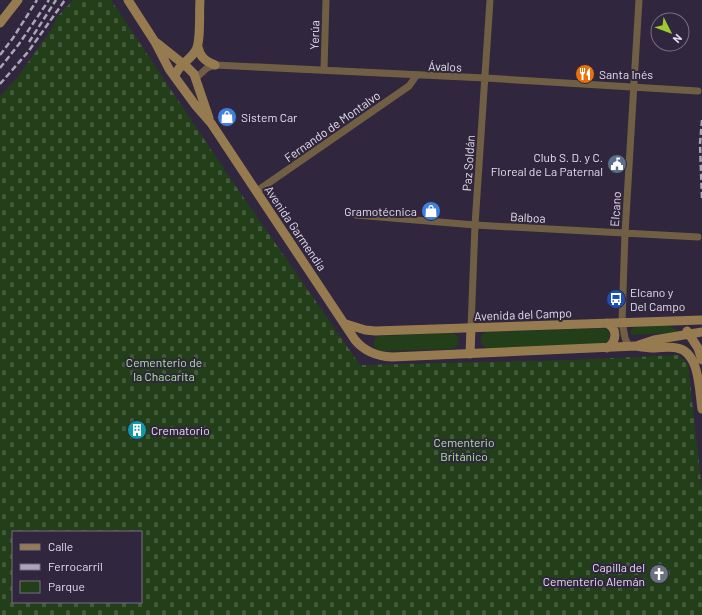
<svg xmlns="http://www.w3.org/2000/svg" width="702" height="615" font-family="Barlow,sans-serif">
	<defs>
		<pattern id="cemetery-stones" width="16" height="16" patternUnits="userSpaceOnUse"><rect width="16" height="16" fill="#233f19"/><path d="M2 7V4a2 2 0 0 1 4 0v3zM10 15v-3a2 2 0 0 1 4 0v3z" fill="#435a3b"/></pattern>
	</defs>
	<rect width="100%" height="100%" fill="#30263d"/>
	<path fill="url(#cemetery-stones)" fill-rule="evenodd" d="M 73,0 L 111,0 L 228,175 L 360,365 L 572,360 L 678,355 L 688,364 L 702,490 L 702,615 L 0,615 L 0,96 L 17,78 L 51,30 L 57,17 ZM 13,532 L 141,532 L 141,602 L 13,602 Z"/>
	<path fill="#233f19" d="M 667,325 L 677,330 L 676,333 L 632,335 L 630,332 L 635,326 Z
		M 605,328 L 610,334 L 609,339 L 605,344 L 486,349 C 480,343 478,338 485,332 Z
		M 453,333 C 461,337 461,344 453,349 L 380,351 C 375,348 373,346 374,340 L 378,336 Z"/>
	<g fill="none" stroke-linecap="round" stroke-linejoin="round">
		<path stroke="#705f44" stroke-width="7" d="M 324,70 L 326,0
			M 196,78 L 207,68 L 215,65 L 485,78 L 698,91
			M 257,191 L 409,86 L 416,76
			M 356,215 L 475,225 L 698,237
			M 471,328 L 475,225 L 490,0
			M 629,347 L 625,338 L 622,322 L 625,233 L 639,0"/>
		<path stroke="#977b50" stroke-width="9" d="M 128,0 L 155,42 L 169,69 L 196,106 L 211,123 L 355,340 C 365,352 377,356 392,357 L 636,346 C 642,347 649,348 655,348 C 662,348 669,346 677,348 C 700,352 699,391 702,409
			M 0,23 L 18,0
			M 157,43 L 187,67 L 194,74 L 209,118
			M 198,47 C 200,57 205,61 215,65
			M 175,77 C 177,65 190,61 196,50 C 201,41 199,12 200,0
			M 346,324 L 365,330 L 375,331 L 702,320
			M 687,331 L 698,348 L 702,360
			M 639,345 L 654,340 L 702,332
			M 607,348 C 617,342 618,329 607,323
			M 470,354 L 471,328"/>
		<path stroke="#aca5b7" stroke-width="2.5" stroke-dasharray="6 3" stroke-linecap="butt" d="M 29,42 L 56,0
			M 0,55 L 13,38 L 37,0
			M 0,68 L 19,44 L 49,0
			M 0,84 L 28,52 L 65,0
			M 702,120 L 700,144 L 702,198"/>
	</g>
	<defs>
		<g id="restaurant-disc" transform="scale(1)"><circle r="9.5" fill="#e8710a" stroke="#30263d"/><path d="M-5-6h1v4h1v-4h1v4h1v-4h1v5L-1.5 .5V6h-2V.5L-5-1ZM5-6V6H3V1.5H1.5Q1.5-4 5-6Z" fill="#fff"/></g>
		<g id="shop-disc" transform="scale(1)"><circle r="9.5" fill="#3f7fe0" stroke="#30263d"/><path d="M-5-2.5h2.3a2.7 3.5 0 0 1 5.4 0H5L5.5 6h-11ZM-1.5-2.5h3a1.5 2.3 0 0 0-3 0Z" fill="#fff"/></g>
		<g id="civic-disc" transform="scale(1)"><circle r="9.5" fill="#5c6f8a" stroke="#30263d"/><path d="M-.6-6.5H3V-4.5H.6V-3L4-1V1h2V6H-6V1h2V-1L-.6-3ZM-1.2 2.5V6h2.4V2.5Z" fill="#fff"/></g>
		<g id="bus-disc" transform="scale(1)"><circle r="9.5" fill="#1a4fb4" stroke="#30263d"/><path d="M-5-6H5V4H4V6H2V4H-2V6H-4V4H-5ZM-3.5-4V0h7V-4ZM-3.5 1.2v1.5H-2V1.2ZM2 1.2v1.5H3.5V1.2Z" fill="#fff"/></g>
		<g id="building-disc" transform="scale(1)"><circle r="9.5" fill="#0f9aa8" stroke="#30263d"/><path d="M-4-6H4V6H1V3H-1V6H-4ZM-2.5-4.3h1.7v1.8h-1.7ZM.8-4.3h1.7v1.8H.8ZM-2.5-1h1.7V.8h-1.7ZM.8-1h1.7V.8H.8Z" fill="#fff"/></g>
		<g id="church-disc" transform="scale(1)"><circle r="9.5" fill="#6b7280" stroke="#30263d"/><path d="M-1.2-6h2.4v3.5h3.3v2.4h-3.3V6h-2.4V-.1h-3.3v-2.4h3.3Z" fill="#fff"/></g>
	</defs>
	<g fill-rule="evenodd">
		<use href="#restaurant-disc" x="585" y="74"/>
		<use href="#shop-disc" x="227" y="117"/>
		<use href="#civic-disc" x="617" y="164"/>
		<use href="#shop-disc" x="431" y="211"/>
		<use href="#bus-disc" x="616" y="299"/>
		<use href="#building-disc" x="137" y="430"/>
		<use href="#church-disc" x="659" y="574"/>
	</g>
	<g text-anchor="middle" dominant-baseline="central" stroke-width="4" stroke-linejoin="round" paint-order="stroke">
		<g font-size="12" fill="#e3dded" stroke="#30263d">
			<text transform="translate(314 35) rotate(-88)">Yerúa</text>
			<text transform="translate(445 66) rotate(2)">Ávalos</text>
			<text transform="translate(332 126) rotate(-35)">Fernando de Montalvo</text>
			<text transform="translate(468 163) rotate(-86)">Paz Soldán</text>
			<text transform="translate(615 209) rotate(-86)">Elcano</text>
			<text transform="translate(528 217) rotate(3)">Balboa</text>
			<text transform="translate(296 228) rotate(56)">Avenida Garmendia</text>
			<text transform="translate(523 314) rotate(-2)">Avenida del Campo</text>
		</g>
		<g font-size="12" fill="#e3dded" stroke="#30263d" text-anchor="start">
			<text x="599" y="74">Santa Inés</text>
			<text x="241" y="117">Sistem Car</text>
			<text x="603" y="157" text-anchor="end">Club S. D. y C.<tspan x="603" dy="14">Floreal de La Paternal</tspan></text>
			<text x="417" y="211" text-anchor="end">Gramotécnica</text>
			<text x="630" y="292">Elcano y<tspan x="630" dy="14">Del Campo</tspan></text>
			<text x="151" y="430">Crematorio</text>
			<text x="645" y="567" text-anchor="end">Capilla del<tspan x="645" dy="14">Cementerio Alemán</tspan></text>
		</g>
		<g font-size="12" fill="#a8e994" stroke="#30263d">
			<text x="164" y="362">Cementerio de<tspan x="164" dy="14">la Chacarita</tspan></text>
			<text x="464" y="442">Cementerio<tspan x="464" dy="14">Británico</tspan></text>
		</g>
	</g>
	<rect x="12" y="531" width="130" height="72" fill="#30263d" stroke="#786f83"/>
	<rect x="20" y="544" width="20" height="6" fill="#977b50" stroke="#786f83"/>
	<text x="48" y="551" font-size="12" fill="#e3dded">Calle</text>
	<rect x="20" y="564" width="20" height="6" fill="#aca5b7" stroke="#786f83"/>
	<text x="48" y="571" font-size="12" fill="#e3dded">Ferrocarril</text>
	<rect x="20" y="581" width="20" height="12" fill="#233f19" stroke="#786f83"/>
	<text x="48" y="591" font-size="12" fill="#e3dded">Parque</text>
	<g transform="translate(670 32) rotate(132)"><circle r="19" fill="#30263d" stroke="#786f83"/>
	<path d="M0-3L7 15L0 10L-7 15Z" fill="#9dca30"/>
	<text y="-6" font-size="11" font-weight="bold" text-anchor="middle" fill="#e3dded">N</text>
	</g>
</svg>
